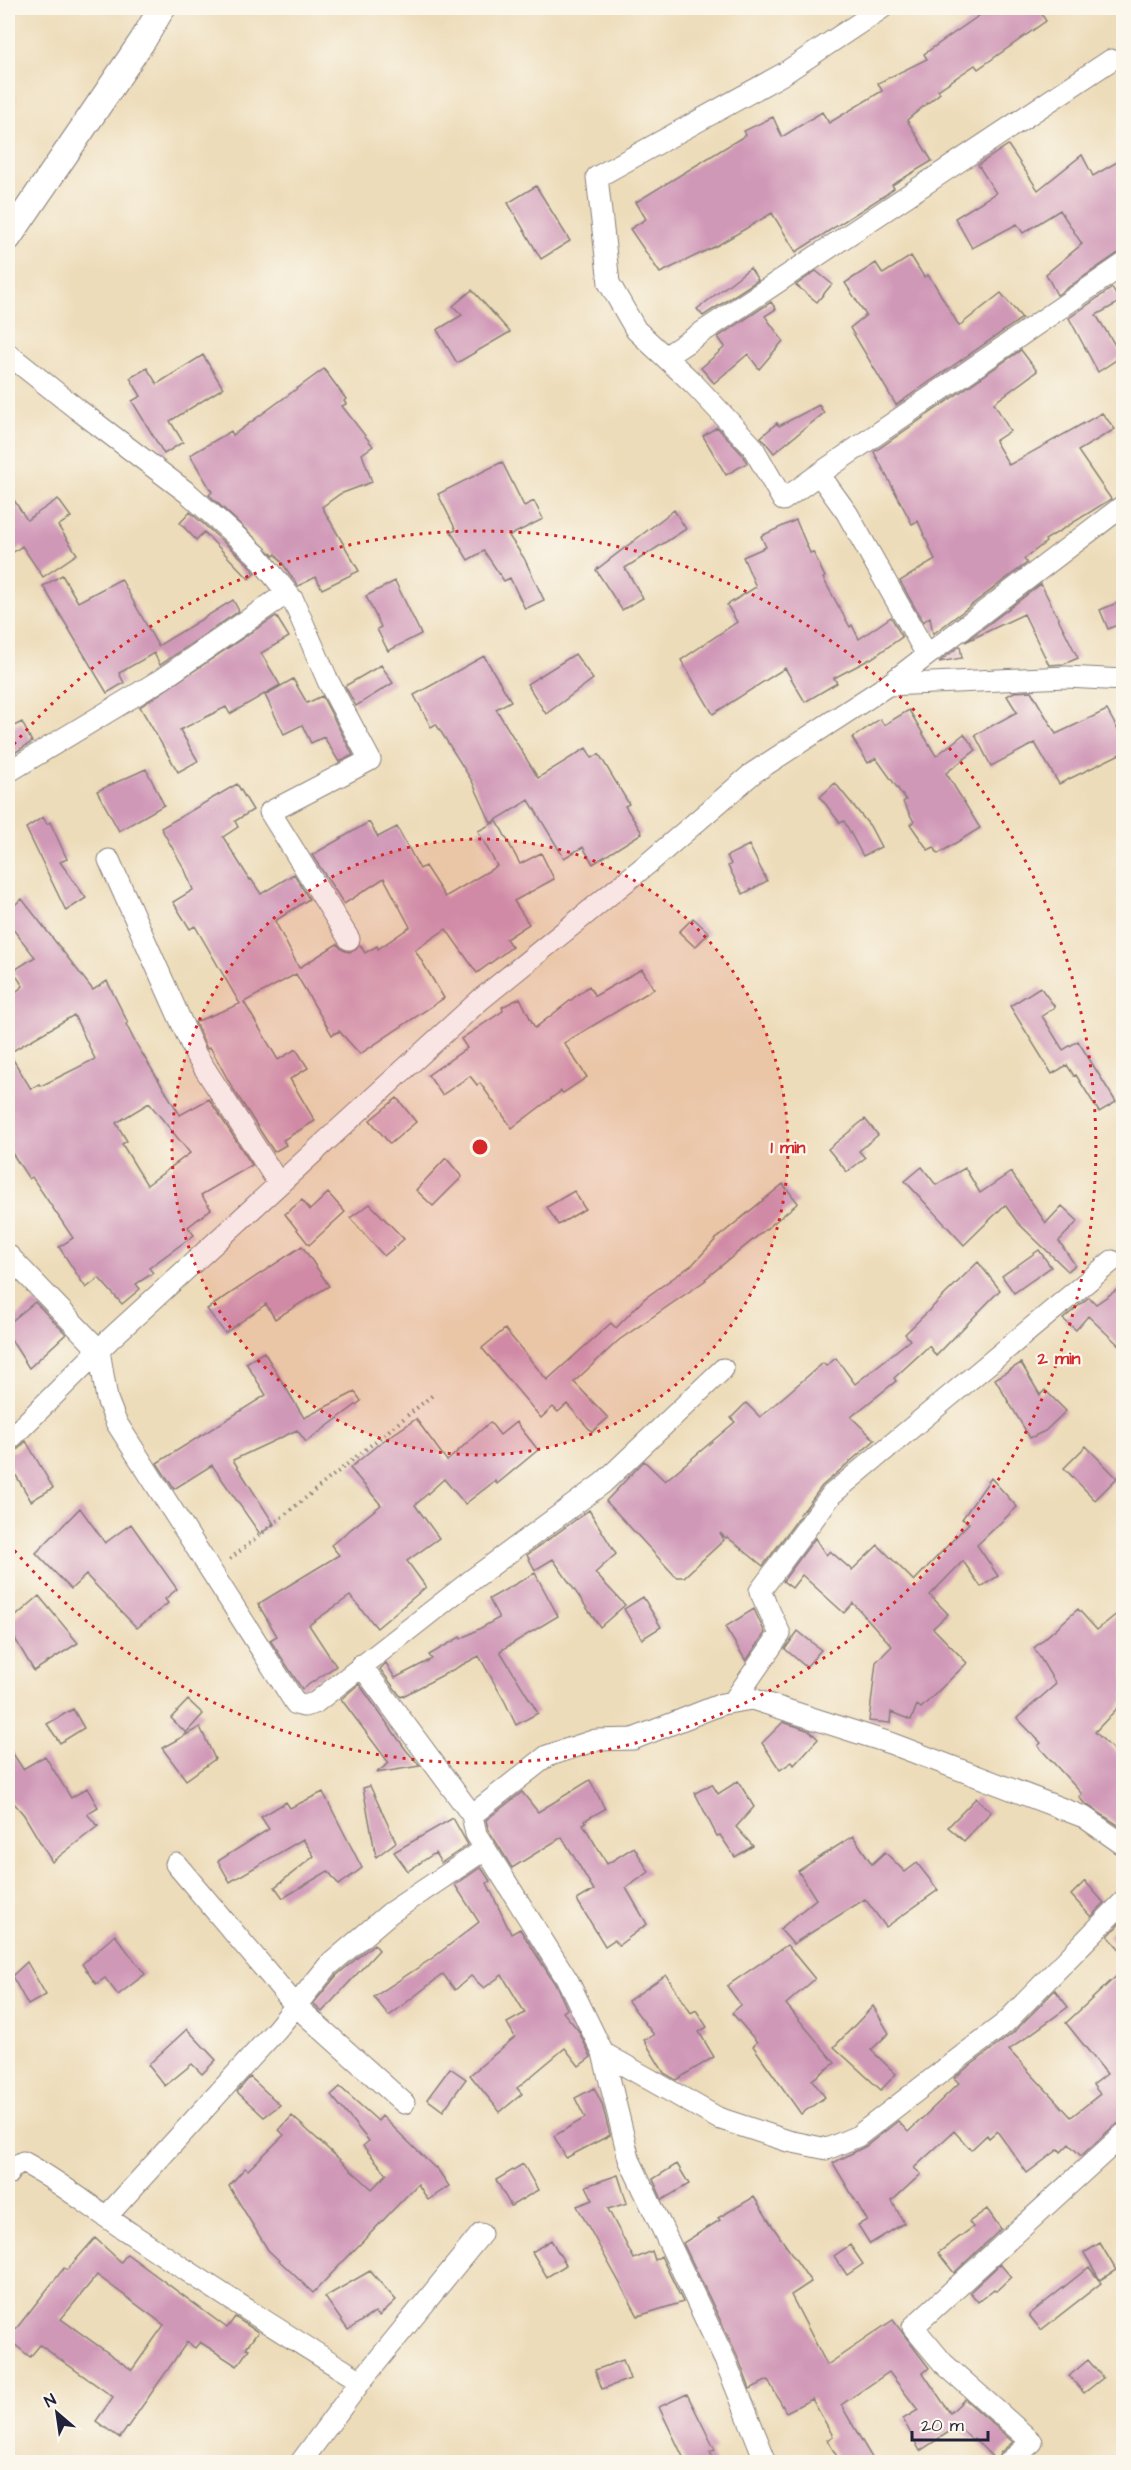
<svg xmlns="http://www.w3.org/2000/svg" width="1131" height="2470" font-family="'Architects Daughter',sans-serif">
	<rect width="100%" height="100%" fill="#fbf7ec"/>
	<filter id="ink" filterUnits="userSpaceOnUse"><feTurbulence type="fractalNoise" baseFrequency=".0167" numOctaves="2"/><feDisplacementMap in="SourceGraphic" scale="12" xChannelSelector="R" yChannelSelector="G"/><feConvolveMatrix kernelMatrix="1 2 1 2 8 2 1 2 1" color-interpolation-filters="sRGB"/></filter>
	<filter id="wash" filterUnits="userSpaceOnUse"><feTurbulence type="fractalNoise" baseFrequency=".008" numOctaves="4" result="noise"/><feDisplacementMap in="SourceGraphic" scale="24" xChannelSelector="R" yChannelSelector="G"/><feGaussianBlur stdDeviation="1.35" result="paint"/><feColorMatrix in="noise" values="0 0 0 0 0 0 0 0 0 0 0 0 0 0 0 0 0 1.4 0 .05"/><feComposite in="paint" operator="in"/></filter>
	<g filter="url(#wash)">
		<rect width="100%" height="100%" fill="#eddcb9"/>
		<g id="blocks">
			<path fill="#d098b7" fill-rule="evenodd" d="M 990,8 L 1038,8 L 1046,21 L 978,69 L 975,65 L 938,90 L 940,93 L 907,120 L 932,161 L 892,185 L 894,188 L 885,195 L 796,252 L 772,213 L 718,245 L 660,273 L 630,229 L 646,219 L 636,202 L 746,135 L 744,131 L 773,117 L 782,137 L 822,112 L 829,123 L 882,91 L 878,83 L 927,59 L 924,54 Z
				M 1008,145 L 1038,190 L 1082,155 L 1093,176 L 1124,158 L 1124,251 L 1117,254 L 1057,295 L 1046,274 L 1082,244 L 1060,210 L 1023,233 L 1017,224 L 972,248 L 955,218 L 996,193 L 978,165 Z
				M 536,186 L 570,241 L 541,259 L 508,203 Z
				M 911,256 L 924,277 L 928,275 L 935,285 L 959,326 L 1001,293 L 1022,318 L 896,405 L 850,328 L 866,315 L 845,283 L 876,263 L 883,274 Z
				M 750,268 L 758,280 L 703,316 L 697,309 Z
				M 816,271 L 832,284 L 817,302 L 796,285 Z
				M 1112,288 L 1120,302 L 1096,315 L 1122,356 L 1098,372 L 1069,318 Z
				M 472,290 L 510,332 L 457,363 L 437,330 L 462,315 L 453,306 Z
				M 771,302 L 776,309 L 765,316 L 783,341 L 759,369 L 748,354 L 714,383 L 701,368 L 725,347 L 718,337 Z
				M 1021,350 L 1037,371 L 994,403 L 1010,431 L 995,441 L 1009,465 L 1102,413 L 1115,429 L 1078,451 L 1111,499 L 1045,540 L 1046,542 L 1024,559 L 1027,563 L 933,634 L 930,617 L 923,622 L 900,581 L 935,560 L 918,521 L 912,524 L 874,452 Z
				M 203,355 L 223,388 L 170,421 L 183,442 L 164,454 L 132,401 L 141,396 L 130,378 L 147,368 L 157,384 Z
				M 324,369 L 346,399 L 344,401 L 346,404 L 342,406 L 373,446 L 362,454 L 372,482 L 340,494 L 322,507 L 359,571 L 322,589 L 316,577 L 298,586 L 276,554 L 274,556 L 209,495 L 212,492 L 190,455 L 231,431 L 233,435 Z
				M 819,405 L 824,413 L 774,453 L 761,437 L 777,423 L 779,426 Z
				M 717,427 L 742,454 L 747,463 L 726,475 L 703,436 Z
				M 502,462 L 524,506 L 534,501 L 543,519 L 509,536 L 524,558 L 544,600 L 525,609 L 510,578 L 504,581 L 484,551 L 468,560 L 451,532 L 456,530 L 438,494 Z
				M 8,491 L 27,520 L 58,499 L 71,517 L 58,526 L 77,554 L 43,577 L 22,546 L 8,556 Z
				M 674,510 L 686,529 L 625,568 L 643,598 L 622,610 L 596,570 Z
				M 190,512 L 248,564 L 255,573 L 249,579 L 204,532 L 196,540 L 180,523 Z
				M 796,520 L 810,553 L 813,552 L 825,577 L 823,578 L 850,627 L 852,625 L 859,639 L 891,617 L 902,637 L 872,658 L 834,678 L 837,683 L 805,702 L 785,668 L 713,714 L 681,660 L 737,622 L 727,605 L 756,587 L 743,557 L 766,547 L 761,536 Z
				M 62,575 L 78,602 L 121,579 L 158,646 L 233,600 L 239,611 L 160,665 L 154,653 L 119,673 L 124,683 L 107,693 L 43,586 Z
				M 395,581 L 421,634 L 388,651 L 377,629 L 381,627 L 366,596 Z
				M 1041,584 L 1078,658 L 1064,664 L 1049,665 L 1024,614 L 965,642 Z
				M 1124,600 L 1124,622 L 1108,629 L 1100,610 Z
				M 276,616 L 289,637 L 261,653 L 280,685 L 230,714 L 226,707 L 180,730 L 198,761 L 178,772 L 140,707 Z
				M 960,646 L 962,658 L 939,662 Z
				M 575,654 L 593,679 L 546,714 L 527,684 Z
				M 484,656 L 511,701 L 496,709 L 538,778 L 586,748 L 592,758 L 599,754 L 629,804 L 625,806 L 642,833 L 593,864 L 583,847 L 564,858 L 529,800 L 491,823 L 472,781 L 436,724 L 431,727 L 414,695 Z
				M 381,665 L 393,683 L 356,706 L 345,686 Z
				M 293,679 L 307,703 L 322,696 L 353,755 L 339,762 L 324,737 L 311,743 L 302,725 L 284,734 L 265,695 Z
				M 1031,691 L 1056,734 L 1107,710 L 1124,741 L 1124,752 L 1059,784 L 1035,743 L 991,766 L 975,735 L 1017,712 L 1007,696 L 1014,692 Z
				M 909,710 L 936,756 L 964,734 L 976,750 L 946,773 L 980,828 L 938,854 L 934,847 L 928,850 L 910,824 L 914,822 L 903,802 L 906,800 L 876,758 L 868,763 L 852,738 L 880,719 L 884,725 Z
				M 22,722 L 32,742 L 8,757 L 8,729 Z
				M 146,769 L 164,805 L 119,831 L 97,791 Z
				M 835,783 L 870,826 L 881,847 L 863,856 L 844,821 L 840,823 L 820,797 Z
				M 237,784 L 253,810 L 235,821 L 238,827 L 223,837 L 250,880 L 251,879 L 261,894 L 294,874 L 309,899 L 275,921 L 299,968 L 337,944 L 343,950 L 349,952 L 355,950 L 360,945 L 365,953 L 377,946 L 378,949 L 410,927 L 384,878 L 344,904 L 312,855 L 369,822 L 378,837 L 397,827 L 420,869 L 425,866 L 445,897 L 497,866 L 478,831 L 497,821 L 520,864 L 541,853 L 554,879 L 514,901 L 529,924 L 506,939 L 512,947 L 477,973 L 446,929 L 415,950 L 444,998 L 360,1054 L 339,1031 L 332,1035 L 296,974 L 244,1002 L 278,1060 L 296,1049 L 308,1068 L 290,1079 L 315,1121 L 283,1140 L 286,1145 L 274,1152 L 232,1087 L 210,1047 L 207,1049 L 195,1022 L 240,1004 L 195,926 L 190,929 L 173,902 L 193,890 L 185,870 L 161,828 Z
				M 43,817 L 47,824 L 50,822 L 67,859 L 60,862 L 86,898 L 66,911 L 26,828 Z
				M 749,845 L 767,881 L 743,894 L 728,866 L 731,864 L 727,856 Z
				M 22,899 L 93,990 L 107,981 L 128,1023 L 126,1024 L 135,1042 L 180,1115 L 209,1099 L 252,1165 L 201,1195 L 211,1209 L 188,1227 L 194,1235 L 149,1268 L 153,1273 L 136,1284 L 140,1289 L 122,1304 L 99,1278 L 86,1288 L 59,1247 L 73,1238 L 32,1177 L 29,1179 L 8,1147 L 8,998 L 23,986 L 13,971 L 35,957 L 8,923 L 8,910 ZM 74,1015 L 95,1059 L 41,1086 L 39,1084 L 31,1089 L 9,1053 ZM 149,1103 L 190,1153 L 147,1185 L 122,1144 L 127,1141 L 116,1123 Z
				M 693,918 L 709,933 L 695,947 L 679,932 Z
				M 642,969 L 654,989 L 564,1043 L 587,1077 L 563,1093 L 561,1091 L 512,1128 L 480,1083 L 477,1085 L 470,1076 L 442,1095 L 428,1075 L 467,1048 L 461,1039 L 503,1011 L 502,1007 L 520,998 L 535,1028 L 589,986 L 595,996 Z
				M 1040,987 L 1055,1007 L 1042,1016 L 1063,1050 L 1078,1041 L 1116,1102 L 1099,1112 L 1076,1075 L 1074,1076 L 1067,1065 L 1052,1074 L 1010,1006 Z
				M 397,1098 L 416,1122 L 390,1144 L 370,1120 Z
				M 865,1119 L 878,1135 L 859,1151 L 865,1158 L 847,1172 L 828,1149 Z
				M 446,1158 L 462,1177 L 433,1206 L 416,1190 Z
				M 922,1167 L 936,1185 L 965,1168 L 980,1193 L 1011,1172 L 1046,1223 L 1062,1206 L 1078,1221 L 1059,1241 L 1075,1265 L 1068,1271 L 1018,1223 L 1005,1205 L 964,1245 L 905,1181 Z
				M 783,1184 L 798,1203 L 705,1279 L 706,1280 L 619,1340 L 574,1382 L 608,1418 L 592,1432 L 567,1404 L 558,1412 L 553,1407 L 541,1418 L 482,1348 L 505,1329 L 547,1380 L 611,1323 L 616,1328 L 645,1298 L 693,1264 L 717,1238 Z
				M 574,1191 L 585,1209 L 558,1225 L 547,1207 Z
				M 328,1193 L 345,1212 L 309,1245 L 285,1214 L 302,1200 L 310,1210 Z
				M 370,1204 L 404,1239 L 384,1256 L 350,1218 Z
				M 302,1246 L 329,1286 L 275,1319 L 266,1304 L 225,1333 L 207,1309 Z
				M 1039,1250 L 1051,1267 L 1014,1293 L 1002,1276 Z
				M 978,1262 L 1000,1290 L 936,1356 L 929,1346 L 894,1378 L 896,1381 L 851,1417 L 875,1440 L 822,1486 L 805,1509 L 799,1514 L 800,1516 L 763,1566 L 727,1537 L 726,1538 L 720,1533 L 724,1540 L 684,1577 L 676,1577 L 606,1501 L 644,1461 L 665,1481 L 735,1422 L 731,1418 L 746,1403 L 760,1417 L 823,1363 L 826,1366 L 836,1358 L 855,1384 L 910,1340 L 905,1334 Z
				M 1124,1285 L 1124,1350 L 1088,1316 L 1076,1330 L 1063,1319 L 1089,1297 L 1096,1304 Z
				M 35,1302 L 66,1334 L 29,1368 L 8,1335 L 8,1324 Z
				M 264,1352 L 304,1418 L 355,1392 L 361,1401 L 306,1442 L 297,1430 L 233,1460 L 274,1524 L 260,1534 L 212,1465 L 174,1489 L 157,1463 L 266,1395 L 246,1363 Z
				M 1021,1363 L 1040,1395 L 1045,1390 L 1066,1411 L 1045,1431 L 1030,1438 L 995,1379 Z
				M 416,1419 L 447,1461 L 490,1422 L 500,1435 L 516,1422 L 538,1450 L 497,1484 L 495,1481 L 465,1504 L 444,1479 L 415,1505 L 439,1538 L 407,1561 L 426,1587 L 377,1628 L 350,1596 L 309,1625 L 336,1666 L 302,1689 L 270,1640 L 277,1636 L 258,1604 L 339,1555 L 331,1545 L 381,1505 L 350,1468 L 380,1443 Z
				M 26,1441 L 53,1488 L 31,1501 L 8,1462 L 8,1453 L 17,1450 Z
				M 1086,1446 L 1117,1478 L 1095,1500 L 1064,1468 Z
				M 991,1478 L 1017,1507 L 977,1545 L 998,1576 L 981,1587 L 963,1561 L 930,1595 L 948,1614 L 933,1628 L 967,1663 L 921,1708 L 917,1705 L 911,1720 L 891,1712 L 890,1723 L 869,1721 L 876,1662 L 892,1646 L 853,1603 L 844,1613 L 802,1575 L 792,1588 L 783,1581 L 815,1538 L 826,1555 L 830,1551 L 852,1570 L 878,1545 L 914,1581 L 969,1523 L 962,1519 Z
				M 80,1508 L 105,1543 L 131,1524 L 177,1589 L 165,1599 L 168,1603 L 137,1628 L 86,1575 L 71,1589 L 36,1553 Z
				M 589,1510 L 616,1554 L 595,1573 L 625,1605 L 600,1627 L 553,1559 L 535,1570 L 527,1555 Z
				M 535,1573 L 558,1616 L 500,1651 L 538,1713 L 516,1725 L 505,1702 L 479,1656 L 401,1697 L 380,1669 L 386,1663 L 395,1678 L 432,1659 L 429,1655 L 460,1637 L 461,1639 L 499,1618 L 489,1599 Z
				M 39,1596 L 78,1643 L 34,1671 L 8,1627 L 8,1623 Z
				M 643,1597 L 661,1627 L 642,1639 L 624,1609 Z
				M 1124,1608 L 1124,1701 L 1095,1732 L 1124,1760 L 1124,1829 L 1084,1803 L 1079,1797 L 1082,1794 L 1038,1746 L 1041,1743 L 1017,1718 L 1056,1684 L 1034,1648 L 1078,1609 L 1097,1630 Z
				M 754,1609 L 765,1633 L 746,1661 L 725,1627 Z
				M 798,1631 L 821,1650 L 806,1667 L 785,1649 Z
				M 359,1684 L 406,1750 L 420,1766 L 376,1773 L 389,1763 L 341,1699 Z
				M 188,1700 L 203,1714 L 186,1733 L 171,1718 Z
				M 73,1709 L 84,1728 L 60,1743 L 47,1724 Z
				M 783,1722 L 810,1731 L 818,1739 L 794,1765 L 792,1762 L 780,1770 L 762,1743 Z
				M 200,1727 L 215,1759 L 186,1780 L 162,1748 Z
				M 8,1746 L 23,1769 L 45,1756 L 71,1798 L 87,1788 L 98,1807 L 87,1814 L 98,1826 L 52,1862 L 24,1815 L 8,1796 Z
				M 590,1780 L 605,1809 L 585,1820 L 586,1822 L 583,1824 L 607,1864 L 634,1847 L 649,1872 L 626,1888 L 647,1924 L 619,1945 L 614,1940 L 605,1946 L 577,1900 L 594,1890 L 562,1837 L 512,1868 L 488,1829 L 486,1820 L 522,1792 L 538,1812 Z
				M 738,1781 L 754,1807 L 736,1827 L 753,1846 L 735,1857 L 720,1835 L 717,1836 L 695,1793 L 712,1784 L 718,1794 Z
				M 370,1786 L 396,1842 L 376,1857 L 363,1788 Z
				M 323,1792 L 362,1868 L 339,1885 L 328,1871 L 283,1898 L 275,1887 L 314,1856 L 303,1839 L 230,1882 L 218,1861 L 269,1829 L 261,1817 L 286,1802 L 290,1808 Z
				M 976,1798 L 991,1812 L 964,1841 L 948,1827 Z
				M 453,1818 L 468,1845 L 441,1863 L 435,1853 L 408,1871 L 394,1852 Z
				M 853,1836 L 872,1864 L 885,1852 L 905,1872 L 917,1863 L 938,1890 L 886,1927 L 865,1899 L 793,1944 L 780,1929 L 816,1899 L 798,1871 Z
				M 481,1867 L 490,1881 L 487,1883 L 511,1934 L 520,1929 L 557,1987 L 567,2009 L 563,2012 L 578,2030 L 591,2057 L 579,2066 L 565,2048 L 517,2088 L 522,2094 L 500,2112 L 470,2075 L 515,2037 L 507,2023 L 525,2013 L 502,1975 L 484,1988 L 471,1976 L 455,1990 L 443,1974 L 389,2016 L 374,1997 L 434,1957 L 479,1922 L 455,1885 Z
				M 1085,1881 L 1104,1903 L 1091,1917 L 1071,1895 Z
				M 1121,1922 L 1124,1926 L 1124,1954 L 1108,1936 Z
				M 115,1935 L 145,1974 L 118,1995 L 105,1978 L 96,1984 L 82,1964 Z
				M 374,1944 L 379,1950 L 322,2012 L 313,2004 L 337,1975 Z
				M 787,1945 L 815,1979 L 786,2004 L 835,2063 L 812,2080 L 825,2097 L 801,2114 L 753,2046 L 757,2042 L 732,2013 L 741,2005 L 727,1986 Z
				M 27,1962 L 46,1995 L 28,2005 L 12,1976 Z
				M 1124,1969 L 1124,2122 L 1115,2125 L 1081,2156 L 1069,2144 L 1061,2152 L 1059,2149 L 1027,2173 L 997,2131 L 989,2138 L 987,2135 L 971,2150 L 954,2131 L 914,2168 L 921,2174 L 892,2201 L 904,2223 L 870,2244 L 858,2225 L 867,2220 L 833,2163 L 866,2146 L 898,2121 L 908,2132 L 959,2083 L 954,2078 L 1013,2033 L 1055,1990 L 1068,2007 L 1009,2050 L 1071,2117 L 1100,2094 L 1093,2085 L 1107,2074 L 1066,2023 Z
				M 666,1975 L 691,2013 L 696,2010 L 707,2027 L 699,2032 L 714,2057 L 676,2080 L 664,2073 L 644,2040 L 654,2035 L 628,2001 Z
				M 873,2006 L 889,2033 L 871,2050 L 896,2074 L 881,2090 L 834,2047 Z
				M 187,2029 L 216,2060 L 202,2074 L 192,2064 L 165,2086 L 148,2065 Z
				M 450,2068 L 466,2079 L 443,2111 L 427,2099 Z
				M 250,2077 L 280,2105 L 264,2117 L 237,2092 Z
				M 340,2087 L 378,2121 L 382,2116 L 435,2168 L 436,2167 L 449,2186 L 428,2200 L 418,2184 L 313,2293 L 268,2250 L 229,2186 L 245,2168 L 248,2170 L 284,2135 L 279,2130 L 292,2116 L 372,2189 L 387,2174 L 363,2146 L 369,2141 L 331,2095 Z
				M 594,2088 L 602,2104 L 610,2135 L 566,2158 L 554,2136 L 585,2118 L 575,2098 Z
				M 523,2164 L 538,2190 L 511,2206 L 496,2180 Z
				M 677,2164 L 689,2184 L 662,2200 L 653,2179 Z
				M 618,2175 L 627,2203 L 608,2209 L 634,2259 L 652,2251 L 655,2260 L 661,2256 L 683,2302 L 638,2316 L 577,2206 L 593,2200 L 586,2186 Z
				M 754,2197 L 771,2224 L 811,2282 L 791,2295 L 827,2365 L 893,2320 L 929,2368 L 923,2373 L 950,2413 L 965,2399 L 1013,2442 L 1000,2453 L 997,2462 L 974,2438 L 972,2440 L 958,2426 L 920,2451 L 903,2419 L 918,2410 L 889,2372 L 841,2405 L 875,2463 L 841,2463 L 827,2440 L 833,2436 L 812,2399 L 786,2412 L 768,2380 L 750,2389 L 737,2355 L 683,2243 L 720,2220 L 718,2218 Z
				M 987,2209 L 1001,2229 L 954,2273 L 938,2253 L 973,2227 L 969,2222 Z
				M 95,2238 L 121,2262 L 127,2254 L 227,2328 L 235,2317 L 258,2332 L 246,2348 L 249,2349 L 237,2366 L 200,2342 L 195,2348 L 187,2342 L 120,2438 L 96,2421 L 113,2397 L 40,2345 L 30,2357 L 8,2339 L 64,2268 L 67,2270 ZM 97,2275 L 164,2325 L 132,2370 L 61,2319 Z
				M 551,2240 L 566,2265 L 547,2277 L 532,2252 Z
				M 1100,2243 L 1116,2270 L 1100,2280 L 1084,2253 Z
				M 850,2245 L 863,2264 L 847,2275 L 834,2256 Z
				M 1000,2264 L 1011,2277 L 996,2291 L 994,2289 L 978,2302 L 970,2292 Z
				M 1089,2267 L 1101,2283 L 1041,2330 L 1029,2315 Z
				M 370,2271 L 396,2300 L 379,2316 L 375,2312 L 348,2330 L 325,2297 Z
				M 623,2360 L 630,2379 L 602,2389 L 595,2370 Z
				M 1088,2360 L 1103,2378 L 1084,2393 L 1069,2376 Z
				M 687,2394 L 715,2450 L 710,2452 L 715,2463 L 686,2463 L 659,2407 Z"/>
		</g>
	</g>
	<g filter="url(#ink)">
		<use href="#blocks" fill-opacity="0" stroke="#887f7a" stroke-width="1.5"/>
		<g fill="none" stroke-linecap="round" stroke-linejoin="round">
			<g stroke="#887f7a" stroke-width="23">
				<path id="minor" d="M 8,354 L 77,409 L 189,494 L 257,555 L 293,600 L 328,681 L 370,760 L 270,812 L 349,939
					M 665,357 L 1111,60
					M 819,474 L 783,500 L 752,446 L 694,384 L 636,330 L 609,283 L 597,177 L 783,74 L 882,8
					M 927,655 L 847,513 L 819,474 L 1124,264
					M 888,685 L 1067,677 L 1124,680
					M 8,772 L 162,679 L 287,593
					M 109,860 L 196,1055 L 279,1184
					M 8,1255 L 99,1350 L 107,1399 L 116,1422 L 296,1704 L 304,1706 L 315,1703 L 473,1579 L 603,1483 L 723,1369
					M 8,1441 L 109,1340 L 480,1000 L 651,861 L 753,773 L 888,685 L 1124,505
					M 361,1665 L 472,1815 L 476,1834 L 568,1981 L 603,2053 L 629,2159 L 725,2360 L 766,2462
					M 733,1702 L 780,1634 L 760,1591 L 832,1494 L 1112,1261
					M 472,1815 L 547,1756 L 596,1740 L 633,1739 L 722,1704 L 752,1699 L 890,1743 L 1084,1817 L 1124,1845
					M 176,1864 L 296,2006 L 404,2103
					M 603,2053 L 718,2118 L 788,2141 L 827,2149 L 858,2136 L 1005,2023 L 1124,1901
					M 8,2174 L 12,2168 L 23,2162 C 61,2182 94,2210 130,2233 C 206,2284 283,2333 361,2381
					M 106,2217 L 277,2029 L 328,1966 L 390,1913 L 485,1849
					M 301,2462 L 361,2381 L 481,2234
					M 1009,2462 L 1032,2442 L 943,2363 L 913,2327 L 1124,2134"/>
			</g>
			<g stroke="#887f7a" stroke-width="28">
				<path id="tertiary" d="M 8,238 L 143,40 L 162,8"/>
			</g>
			<path stroke="#887f7a" stroke-width="4" stroke-dasharray="1.5 4.5" stroke-linecap="butt" d="M 230,1559 L 434,1394"/>
			<use href="#minor" stroke="#fff" stroke-width="21"/>
			<use href="#tertiary" stroke="#fff" stroke-width="26"/>
		</g>
	</g>
	<circle cx="480" cy="1147" r="308" fill="#d62828" fill-opacity=".12"/>
	<g fill="none" stroke="#d62828" stroke-width="3" stroke-dasharray="3 6">
		<circle cx="480" cy="1147" r="308"/>
		<path d="M8 751A616 616 0 1 1 8 1543"/>
	</g>
	<circle cx="480" cy="1147" r="9" fill="#d62828" stroke="#fbf7ec" stroke-width="3"/>
	<g font-size="18" text-anchor="middle" font-weight="bold" fill="#d62828" stroke="#fbf7ec" stroke-width="4.5" stroke-linejoin="round" paint-order="stroke">
		<text x="788" y="1153">1 min</text>
		<text x="1059" y="1364">2 min</text>
	</g>
	<rect width="1131" height="2470" fill="none" stroke="#fbf7ec" stroke-width="30"/>
	<g transform="translate(57 2413) rotate(331)" stroke="#fbf7ec" stroke-width="4.5" paint-order="stroke">
	<path d="M0-4.5L10 22L0 15L-10 22Z" fill="#22223b"/>
	<text y="-9" font-size="16" font-weight="bold" text-anchor="middle" fill="#22223b">N</text>
	</g>
	<path d="M912 2431v9h76v-9" fill="none" stroke="#22223b" stroke-width="3"/>
	<text x="921" y="2431" font-size="18" fill="#22223b" stroke="#fbf7ec" stroke-width="4.5" paint-order="stroke">20 m</text>
</svg>
